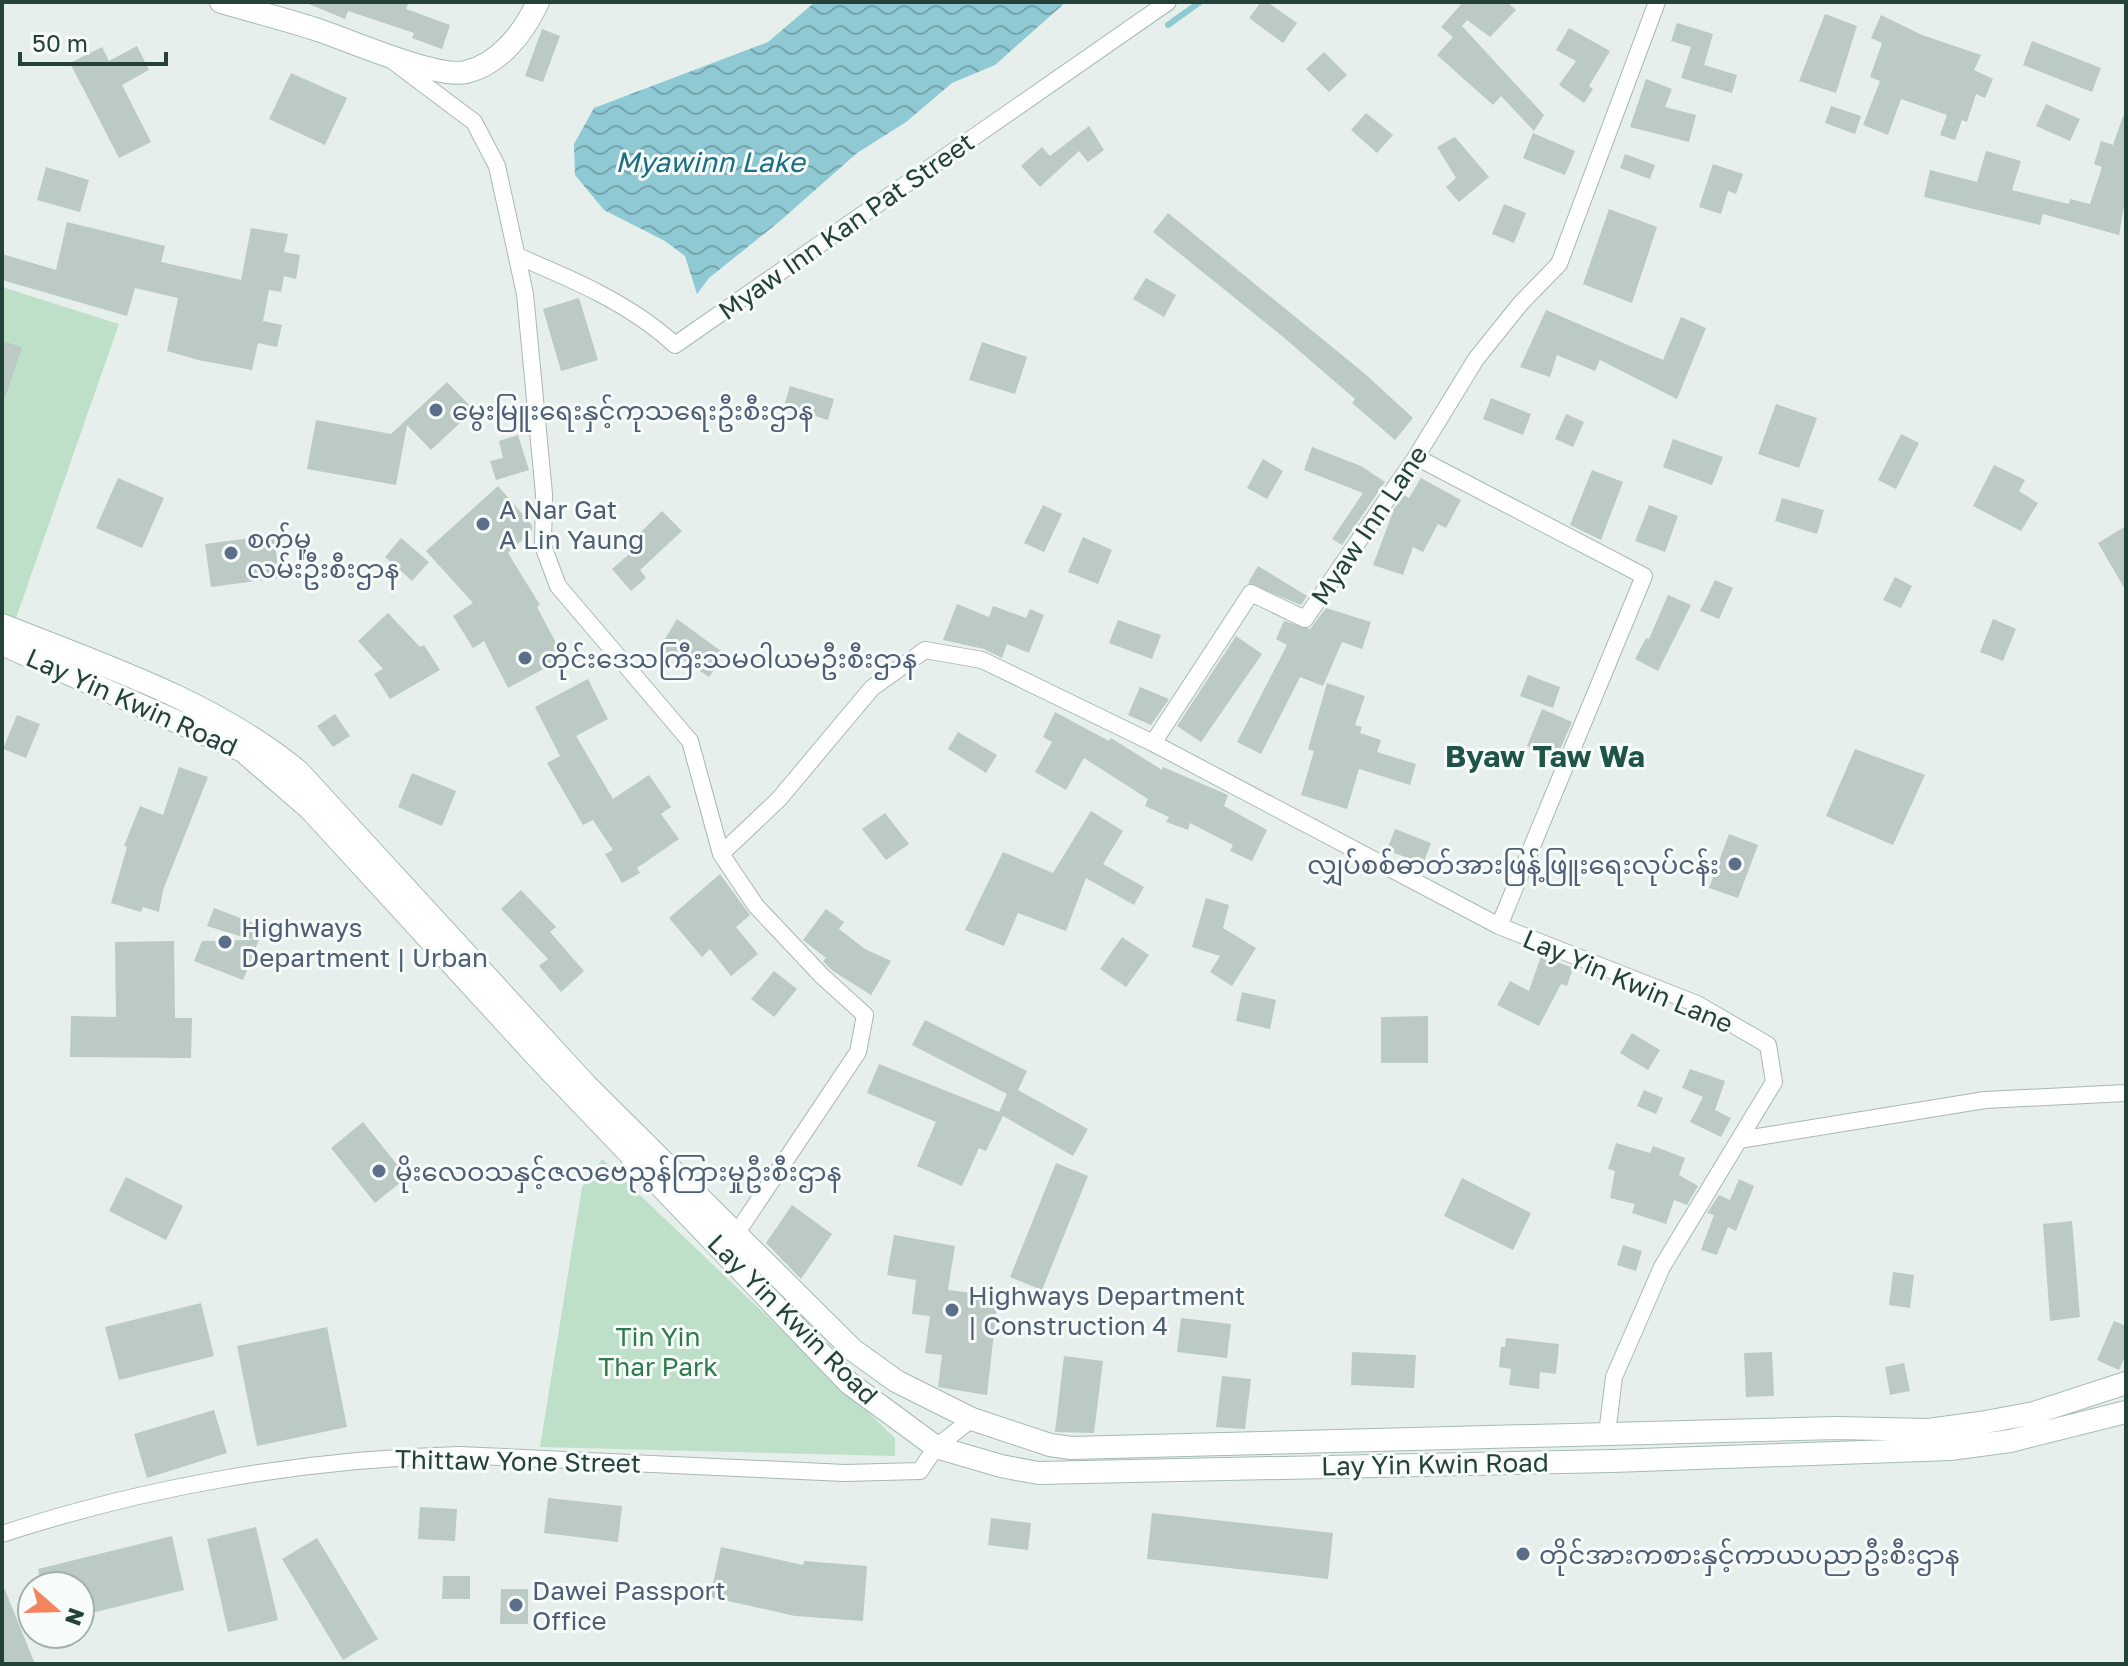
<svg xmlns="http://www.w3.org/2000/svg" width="2128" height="1666" font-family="'Golos Text','Noto Sans Myanmar',sans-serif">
	<defs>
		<pattern id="water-waves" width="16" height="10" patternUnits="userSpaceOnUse" patternTransform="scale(2)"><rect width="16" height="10" fill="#8ec9d4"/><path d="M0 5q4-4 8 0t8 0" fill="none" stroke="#74a5ad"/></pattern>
	</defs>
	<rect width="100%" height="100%" fill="#e6efeb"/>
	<path fill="#bfe0c8" d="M 2,287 L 119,324 L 16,618 L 2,614 Z
		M 602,1159 L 895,1438 L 895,1456 L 540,1447 L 582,1187 Z"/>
	<path fill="url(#water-waves)" d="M 815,2 L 1066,2 L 995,65 L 952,83 L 906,122 L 857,153 L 780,221 L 709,278 L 697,294 L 685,256 L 665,241 L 604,210 L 575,175 L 574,144 L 594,108 L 768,42 Z"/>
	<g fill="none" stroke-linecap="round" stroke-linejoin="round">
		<path stroke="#8ec9d4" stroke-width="6" d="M 1168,25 L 1200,2"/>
	</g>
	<path fill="#bbcac4" d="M 304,2 L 409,2 L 406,9 L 450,25 L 442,49 L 412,38 L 414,33 L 348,11 L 345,19 Z
		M 1261,2 L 1267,2 L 1297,23 L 1283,43 L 1249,18 Z
		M 1463,2 L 1507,2 L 1516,10 L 1490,37 L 1467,20 L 1462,26 L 1544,115 L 1534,131 L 1501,96 L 1493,105 L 1437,55 L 1453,37 L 1441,27 Z
		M 1825,14 L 1857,26 L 1836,93 L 1799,81 Z
		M 1881,15 L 1922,35 L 1981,55 L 1974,70 L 1993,79 L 1985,98 L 1976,94 L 1967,122 L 1962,120 L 1955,140 L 1940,135 L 1947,115 L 1901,99 L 1888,135 L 1863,125 L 1880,81 L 1870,77 L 1882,43 L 1871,38 Z
		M 1677,23 L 1713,34 L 1704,65 L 1737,75 L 1732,93 L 1681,78 L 1691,47 L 1671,41 Z
		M 1569,28 L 1610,51 L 1589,86 L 1593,89 L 1584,103 L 1559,85 L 1576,61 L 1556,50 Z
		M 542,29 L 560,36 L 543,82 L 525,76 Z
		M 2032,41 L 2101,68 L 2092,92 L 2023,65 Z
		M 137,46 L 149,70 L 122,85 L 151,142 L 119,158 L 70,63 L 102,47 L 109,61 Z
		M 1324,52 L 1347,75 L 1329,92 L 1306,69 Z
		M 291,73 L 347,98 L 325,145 L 269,119 Z
		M 1646,79 L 1672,89 L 1665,107 L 1696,115 L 1689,142 L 1630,127 Z
		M 2046,104 L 2080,119 L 2070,141 L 2036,126 Z
		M 1831,106 L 1861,116 L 1855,134 L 1825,123 Z
		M 1366,113 L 1393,135 L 1377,153 L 1351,130 Z
		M 2123,116 L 2126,116 L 2126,195 L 2119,235 L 2043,214 L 2040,225 L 1924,197 L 1930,170 L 1977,182 L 1986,151 L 2021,161 L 2012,190 L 2069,204 L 2070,199 L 2090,204 L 2102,167 L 2094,164 L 2101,141 L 2113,145 Z
		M 1089,126 L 1104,150 L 1088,162 L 1079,151 L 1040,187 L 1021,166 L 1042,147 L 1050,156 Z
		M 1533,133 L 1575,151 L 1565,175 L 1523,158 Z
		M 1455,137 L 1489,177 L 1459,202 L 1446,187 L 1456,178 L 1437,147 Z
		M 1625,154 L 1655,165 L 1650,179 L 1620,168 Z
		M 1713,164 L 1743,174 L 1736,194 L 1728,191 L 1721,214 L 1699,207 Z
		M 46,167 L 89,180 L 80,212 L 37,200 Z
		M 1504,204 L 1526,213 L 1514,243 L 1492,234 Z
		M 1609,209 L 1657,227 L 1632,303 L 1583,284 Z
		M 1168,213 L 1364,373 L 1413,418 L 1395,440 L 1352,403 L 1355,399 L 1282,336 L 1153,232 Z
		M 67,222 L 165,246 L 161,262 L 241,280 L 251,228 L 288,234 L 284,252 L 300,255 L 296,279 L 284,276 L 281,292 L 269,290 L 263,321 L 282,325 L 277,347 L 258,343 L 252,370 L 198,360 L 167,351 L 178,298 L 135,288 L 127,316 L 2,280 L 2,254 L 56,270 Z
		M 1146,278 L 1176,295 L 1164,317 L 1133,299 Z
		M 579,298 L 598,360 L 561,371 L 543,309 Z
		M 1546,310 L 1663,360 L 1681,317 L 1706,328 L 1677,399 L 1600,360 L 1595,371 L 1557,355 L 1550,377 L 1520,367 Z
		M 2,341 L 22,347 L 5,398 L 2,397 Z
		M 982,342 L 1027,357 L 1015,394 L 969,380 Z
		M 447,382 L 474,410 L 431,450 L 407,425 L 396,485 L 307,469 L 316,420 L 391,434 Z
		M 790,386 L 834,399 L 828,420 L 784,406 Z
		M 1491,398 L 1531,414 L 1523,435 L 1483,419 Z
		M 1776,404 L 1817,418 L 1799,468 L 1758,454 Z
		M 1566,414 L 1584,422 L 1573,447 L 1555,439 Z
		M 1901,434 L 1919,443 L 1896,489 L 1878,480 Z
		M 518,435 L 529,470 L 496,480 L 490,461 L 503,458 L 499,441 Z
		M 1673,439 L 1723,457 L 1712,485 L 1663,467 Z
		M 1312,447 L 1361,466 L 1385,482 L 1342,545 L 1332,539 L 1363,493 L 1304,470 Z
		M 1263,459 L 1283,471 L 1267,499 L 1247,488 Z
		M 1994,465 L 2025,480 L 2019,491 L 2038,503 L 2021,531 L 1973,506 Z
		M 1592,470 L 1623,482 L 1601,540 L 1570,525 Z
		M 118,478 L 164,498 L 142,548 L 96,528 Z
		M 1421,478 L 1461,500 L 1446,528 L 1438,524 L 1423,552 L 1413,547 L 1403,575 L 1373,565 L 1394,509 L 1404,495 L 1409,498 Z
		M 498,486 L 532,525 L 532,531 L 508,553 L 540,605 L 537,607 L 564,658 L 508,688 L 484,641 L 473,648 L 453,616 L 473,603 L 426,551 Z
		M 1782,498 L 1824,510 L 1817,534 L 1775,521 Z
		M 1043,505 L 1062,514 L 1044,552 L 1024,543 Z
		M 1649,505 L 1678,516 L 1665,552 L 1635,541 Z
		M 662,511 L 682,531 L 640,570 L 646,578 L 631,591 L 612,569 L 645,540 L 639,534 Z
		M 2126,526 L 2126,591 L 2098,543 Z
		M 274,535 L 279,578 L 211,587 L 205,544 Z
		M 1083,537 L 1112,550 L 1098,584 L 1068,572 Z
		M 401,538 L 429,562 L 412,581 L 385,557 Z
		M 1258,566 L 1307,596 L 1301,605 L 1248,583 Z
		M 1895,577 L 1912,586 L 1901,608 L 1883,600 Z
		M 1715,580 L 1733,588 L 1719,619 L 1700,611 Z
		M 1668,595 L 1691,605 L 1658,671 L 1635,659 L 1646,638 L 1649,639 Z
		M 957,604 L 989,617 L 993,606 L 1026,618 L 1030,609 L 1044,615 L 1029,653 L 1007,644 L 1002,658 L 984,649 L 943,640 Z
		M 1326,608 L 1371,622 L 1362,649 L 1342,642 L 1323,686 L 1300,677 L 1261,754 L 1237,742 L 1287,645 L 1276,639 L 1284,621 L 1310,629 Z
		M 388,613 L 420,647 L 424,645 L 440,670 L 390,699 L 374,674 L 383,669 L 358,641 Z
		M 677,619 L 725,654 L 709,677 L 676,655 L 674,658 L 659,649 Z
		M 1993,619 L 2016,629 L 2003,661 L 1980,652 Z
		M 1118,620 L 1161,635 L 1152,659 L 1109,643 Z
		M 1236,636 L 1262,654 L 1201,742 L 1177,726 Z
		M 1528,675 L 1560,687 L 1553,708 L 1520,696 Z
		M 588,679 L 608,719 L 576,736 L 613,799 L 649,775 L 671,807 L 661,814 L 679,839 L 637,868 L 640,873 L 622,883 L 605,854 L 613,850 L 593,820 L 583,825 L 547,763 L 560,756 L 535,707 Z
		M 1327,683 L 1365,696 L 1355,725 L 1362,727 L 1360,733 L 1381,740 L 1377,752 L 1416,764 L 1410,785 L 1359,769 L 1347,809 L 1301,795 L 1314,751 L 1308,749 Z
		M 1140,687 L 1169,699 L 1151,725 L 1128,715 Z
		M 1542,709 L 1572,722 L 1556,759 L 1527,746 Z
		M 1055,712 L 1109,741 L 1111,738 L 1162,770 L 1163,767 L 1228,795 L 1224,806 L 1267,830 L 1252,861 L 1230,851 L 1233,845 L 1190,823 L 1188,830 L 1166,822 L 1169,817 L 1145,806 L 1148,799 L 1084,758 L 1066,790 L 1035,772 L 1052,742 L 1043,737 Z
		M 335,714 L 350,736 L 333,747 L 317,726 Z
		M 17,715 L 40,724 L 26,758 L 3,749 Z
		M 958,732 L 997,755 L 986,773 L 948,749 Z
		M 1855,749 L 1925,775 L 1893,845 L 1826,816 Z
		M 179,767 L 208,777 L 163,890 L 159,912 L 143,907 L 141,912 L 111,903 L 127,847 L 124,846 L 140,806 L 163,815 Z
		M 412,773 L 456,791 L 442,826 L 398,807 Z
		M 1091,811 L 1123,831 L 1103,864 L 1144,887 L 1134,905 L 1086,878 L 1066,931 L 1018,913 L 1004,946 L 965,930 L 1003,852 L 1053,873 Z
		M 885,813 L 909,844 L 886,860 L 862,829 Z
		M 1395,829 L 1431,843 L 1423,864 L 1387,850 Z
		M 1729,834 L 1758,845 L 1738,898 L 1709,888 Z
		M 720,874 L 750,915 L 736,927 L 758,954 L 731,976 L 710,949 L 702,957 L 669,918 Z
		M 521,890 L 556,927 L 550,932 L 584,971 L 561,992 L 539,966 L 548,959 L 501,909 Z
		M 1206,898 L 1229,905 L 1223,928 L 1256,948 L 1232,986 L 1210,972 L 1220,956 L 1192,947 Z
		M 214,908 L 264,927 L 243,980 L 194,961 L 202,941 L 253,940 L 207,926 Z
		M 826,909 L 844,922 L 839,929 L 865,949 L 891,961 L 871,995 L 833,971 L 823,961 L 826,958 L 803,940 Z
		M 1122,937 L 1149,955 L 1126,987 L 1100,969 Z
		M 174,941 L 175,1018 L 192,1018 L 191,1058 L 70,1057 L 71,1016 L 116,1017 L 115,942 Z
		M 1541,956 L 1573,968 L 1567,986 L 1561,984 L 1539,1026 L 1497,1005 L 1510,981 L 1529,991 Z
		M 774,971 L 797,989 L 774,1017 L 751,999 Z
		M 1242,992 L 1276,1000 L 1270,1029 L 1236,1021 Z
		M 1428,1016 L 1428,1063 L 1381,1063 L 1381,1017 Z
		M 925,1020 L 1027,1071 L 1018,1090 L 1088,1129 L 1073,1156 L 1003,1116 L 986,1151 L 979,1148 L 962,1186 L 917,1166 L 936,1122 L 867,1093 L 879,1064 L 999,1112 L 1007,1094 L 912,1045 Z
		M 1632,1033 L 1660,1050 L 1648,1070 L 1620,1053 Z
		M 1690,1069 L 1725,1081 L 1715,1110 L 1731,1118 L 1721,1137 L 1690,1122 L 1703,1097 L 1682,1088 Z
		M 1644,1090 L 1663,1098 L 1656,1114 L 1637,1106 Z
		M 363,1122 L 407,1177 L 375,1203 L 331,1148 Z
		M 1616,1143 L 1650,1153 L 1653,1146 L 1685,1158 L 1679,1175 L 1698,1186 L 1687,1205 L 1674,1200 L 1666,1224 L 1632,1213 L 1635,1204 L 1610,1198 L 1615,1171 L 1608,1169 Z
		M 1056,1163 L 1088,1176 L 1042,1290 L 1010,1277 Z
		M 126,1177 L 183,1206 L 166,1240 L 109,1211 Z
		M 1462,1178 L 1531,1213 L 1513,1250 L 1444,1216 Z
		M 1739,1179 L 1754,1186 L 1736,1231 L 1728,1227 L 1717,1255 L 1701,1250 L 1714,1215 L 1707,1213 L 1719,1195 L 1730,1200 Z
		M 792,1205 L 832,1234 L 801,1279 L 766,1243 Z
		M 2072,1221 L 2080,1317 L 2050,1321 L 2043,1224 Z
		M 894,1235 L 955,1246 L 948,1290 L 998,1296 L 987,1395 L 938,1387 L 942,1355 L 925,1353 L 930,1316 L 912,1314 L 916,1280 L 887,1275 Z
		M 1623,1245 L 1642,1251 L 1636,1271 L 1617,1265 Z
		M 1893,1272 L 1914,1275 L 1910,1308 L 1889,1305 Z
		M 201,1303 L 214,1356 L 119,1380 L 105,1327 Z
		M 1181,1318 L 1231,1324 L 1227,1358 L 1177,1352 Z
		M 2114,1321 L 2126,1326 L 2126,1354 L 2119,1370 L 2097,1360 Z
		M 327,1327 L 347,1427 L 257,1446 L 237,1346 Z
		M 1506,1338 L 1559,1344 L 1556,1374 L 1540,1372 L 1539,1389 L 1509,1385 L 1511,1369 L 1499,1367 L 1501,1347 L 1505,1347 Z
		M 1352,1352 L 1416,1355 L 1414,1388 L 1351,1385 Z
		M 1772,1352 L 1774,1396 L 1746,1397 L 1744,1353 Z
		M 1064,1356 L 1103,1361 L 1094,1433 L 1055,1432 Z
		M 1904,1363 L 1910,1391 L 1890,1395 L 1885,1367 Z
		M 1222,1376 L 1251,1379 L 1245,1429 L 1216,1427 Z
		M 214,1410 L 227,1453 L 147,1478 L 134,1434 Z
		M 548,1498 L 622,1506 L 618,1542 L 544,1533 Z
		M 420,1507 L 457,1509 L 455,1541 L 418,1539 Z
		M 1152,1513 L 1333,1533 L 1328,1579 L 1147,1559 Z
		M 991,1518 L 1031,1523 L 1028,1550 L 988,1545 Z
		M 256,1527 L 278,1620 L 228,1632 L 207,1539 Z
		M 172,1536 L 184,1590 L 80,1616 L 80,1586 L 42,1586 L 38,1569 Z
		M 317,1538 L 378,1639 L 343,1660 L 282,1559 Z
		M 721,1547 L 803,1565 L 804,1561 L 867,1566 L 863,1621 L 795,1616 L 710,1597 Z
		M 443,1576 L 470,1576 L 470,1599 L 442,1599 Z
		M 2,1585 L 3,1585 L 35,1664 L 2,1664 Z
		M 501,1589 L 528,1589 L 528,1624 L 500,1624 Z"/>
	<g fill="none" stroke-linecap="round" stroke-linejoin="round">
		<g stroke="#a8b8b2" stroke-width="18">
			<path id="street" d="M 394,62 L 474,122 L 497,166 L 525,294 L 544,494 L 543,546 L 558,586 L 690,741 L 721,854 L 756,906 L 822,976 L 865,1015 L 858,1052 L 730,1243
				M 517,256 C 572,279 631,304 675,345 L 1168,2
				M 1416,457 L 1644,576 L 1499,926 L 1697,1004 L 1768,1045 L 1774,1082 L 1662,1267 L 1614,1377 L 1607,1434
				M 1153,743 L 1499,926
				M 721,854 L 779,799 L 872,688 L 925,650 L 982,660 L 1153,743 L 1251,593 L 1305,619 L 1416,457 L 1476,359 L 1521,303 L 1559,264 L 1657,2
				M 1739,1140 L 1985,1100 L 2126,1093
				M 2,1534 C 148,1486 306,1459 459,1455 L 845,1473 L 920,1471 L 936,1447 L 972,1419"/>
		</g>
		<g stroke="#a4bbb3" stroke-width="24">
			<path id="secondary" d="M 221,2 C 252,11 284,19 315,29 C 347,39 436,79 466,72 C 500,64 524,32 538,2
				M 2,625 C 103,665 215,702 299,772 L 586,1085 L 853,1350 L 896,1381 L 972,1419 L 1050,1445 L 1071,1448 L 1837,1428 L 1928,1430 L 1980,1423 L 2034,1413 L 2126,1383
				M 2,644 L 243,751 L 310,809 L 539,1059 L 849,1383 L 936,1447 L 1001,1466 L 1038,1473 L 1613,1461 L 1950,1449 L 2010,1441 L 2126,1412"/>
		</g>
		<use href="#street" stroke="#fff" stroke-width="16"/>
		<use href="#secondary" stroke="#fff" stroke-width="22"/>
	</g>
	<g fill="#5c6f8a" stroke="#f7fbf9" stroke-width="3">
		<circle cx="436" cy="410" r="8"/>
		<circle cx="483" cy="524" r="8"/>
		<circle cx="231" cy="553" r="8"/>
		<circle cx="525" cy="658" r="8"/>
		<circle cx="1735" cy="864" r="8"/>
		<circle cx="225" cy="942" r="8"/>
		<circle cx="379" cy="1171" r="8"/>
		<circle cx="952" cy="1310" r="8"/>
		<circle cx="1523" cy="1554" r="8"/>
		<circle cx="516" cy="1605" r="8"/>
	</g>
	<g text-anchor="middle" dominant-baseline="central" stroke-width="6" stroke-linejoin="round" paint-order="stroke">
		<g font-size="26" fill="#24423a" stroke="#f7fbf9">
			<text transform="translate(846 226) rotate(-35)">Myaw Inn Kan Pat Street</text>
			<text transform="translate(1369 525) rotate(-56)">Myaw Inn Lane</text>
			<text transform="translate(132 702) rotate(24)">Lay Yin Kwin Road</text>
			<text transform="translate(1628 981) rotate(23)">Lay Yin Kwin Lane</text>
			<text transform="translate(793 1319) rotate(45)">Lay Yin Kwin Road</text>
			<text transform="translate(518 1461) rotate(1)">Thittaw Yone Street</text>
			<text transform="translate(1435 1464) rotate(-1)">Lay Yin Kwin Road</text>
		</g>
		<g font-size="26" fill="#4e5e75" stroke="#f7fbf9" text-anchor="start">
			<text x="452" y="410">မွေးမြူးရေးနှင့်ကုသရေးဦးစီးဌာန</text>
			<text x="499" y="509">A Nar Gat<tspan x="499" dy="30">A Lin Yaung</tspan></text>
			<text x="247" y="538">စက်မူ<tspan x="247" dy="30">လမ်းဦးစီးဌာန</tspan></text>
			<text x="541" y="658">တိုင်းဒေသကြီးသမဝါယမဦးစီးဌာန</text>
			<text x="1719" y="864" text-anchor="end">လျှပ်စစ်ဓာတ်အားဖြန့်ဖြူးရေးလုပ်ငန်း</text>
			<text x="241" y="927">Highways<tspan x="241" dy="30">Department | Urban</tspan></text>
			<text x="395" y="1171">မိုးလေဝသနှင့်ဇလဗေညွန်ကြားမှုဦးစီးဌာန</text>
			<text x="968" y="1295">Highways Department<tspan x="968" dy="30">| Construction 4</tspan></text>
			<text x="1539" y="1554">တိုင်အားကစားနှင့်ကာယပညာဦးစီးဌာန</text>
			<text x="532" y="1590">Dawei Passport<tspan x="532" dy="30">Office</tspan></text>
		</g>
		<g font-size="26" fill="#2d7a4b" stroke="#f7fbf9">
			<text x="658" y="1336">Tin Yin<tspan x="658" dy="30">Thar Park</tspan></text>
		</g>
		<g font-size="28" font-style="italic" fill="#1c6f80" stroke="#f7fbf9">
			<text x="710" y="161">Myawinn Lake</text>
		</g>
		<g font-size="30" font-weight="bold" fill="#1f5548" stroke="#f7fbf9">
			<text x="1545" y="756">Byaw Taw Wa</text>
		</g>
	</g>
	<rect width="2128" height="1666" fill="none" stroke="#24423a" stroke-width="8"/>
	<g transform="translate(56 1610) rotate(110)"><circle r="38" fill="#f7fbf9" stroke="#a3b1ad" stroke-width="2"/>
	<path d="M0-6L14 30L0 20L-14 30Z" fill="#f4845f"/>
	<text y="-12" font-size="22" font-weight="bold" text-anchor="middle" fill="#24423a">N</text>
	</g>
	<path d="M20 52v12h146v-12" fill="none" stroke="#24423a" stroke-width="4"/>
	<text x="32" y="52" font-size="24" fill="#24423a" stroke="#f7fbf9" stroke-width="6" paint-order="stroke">50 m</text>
</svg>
